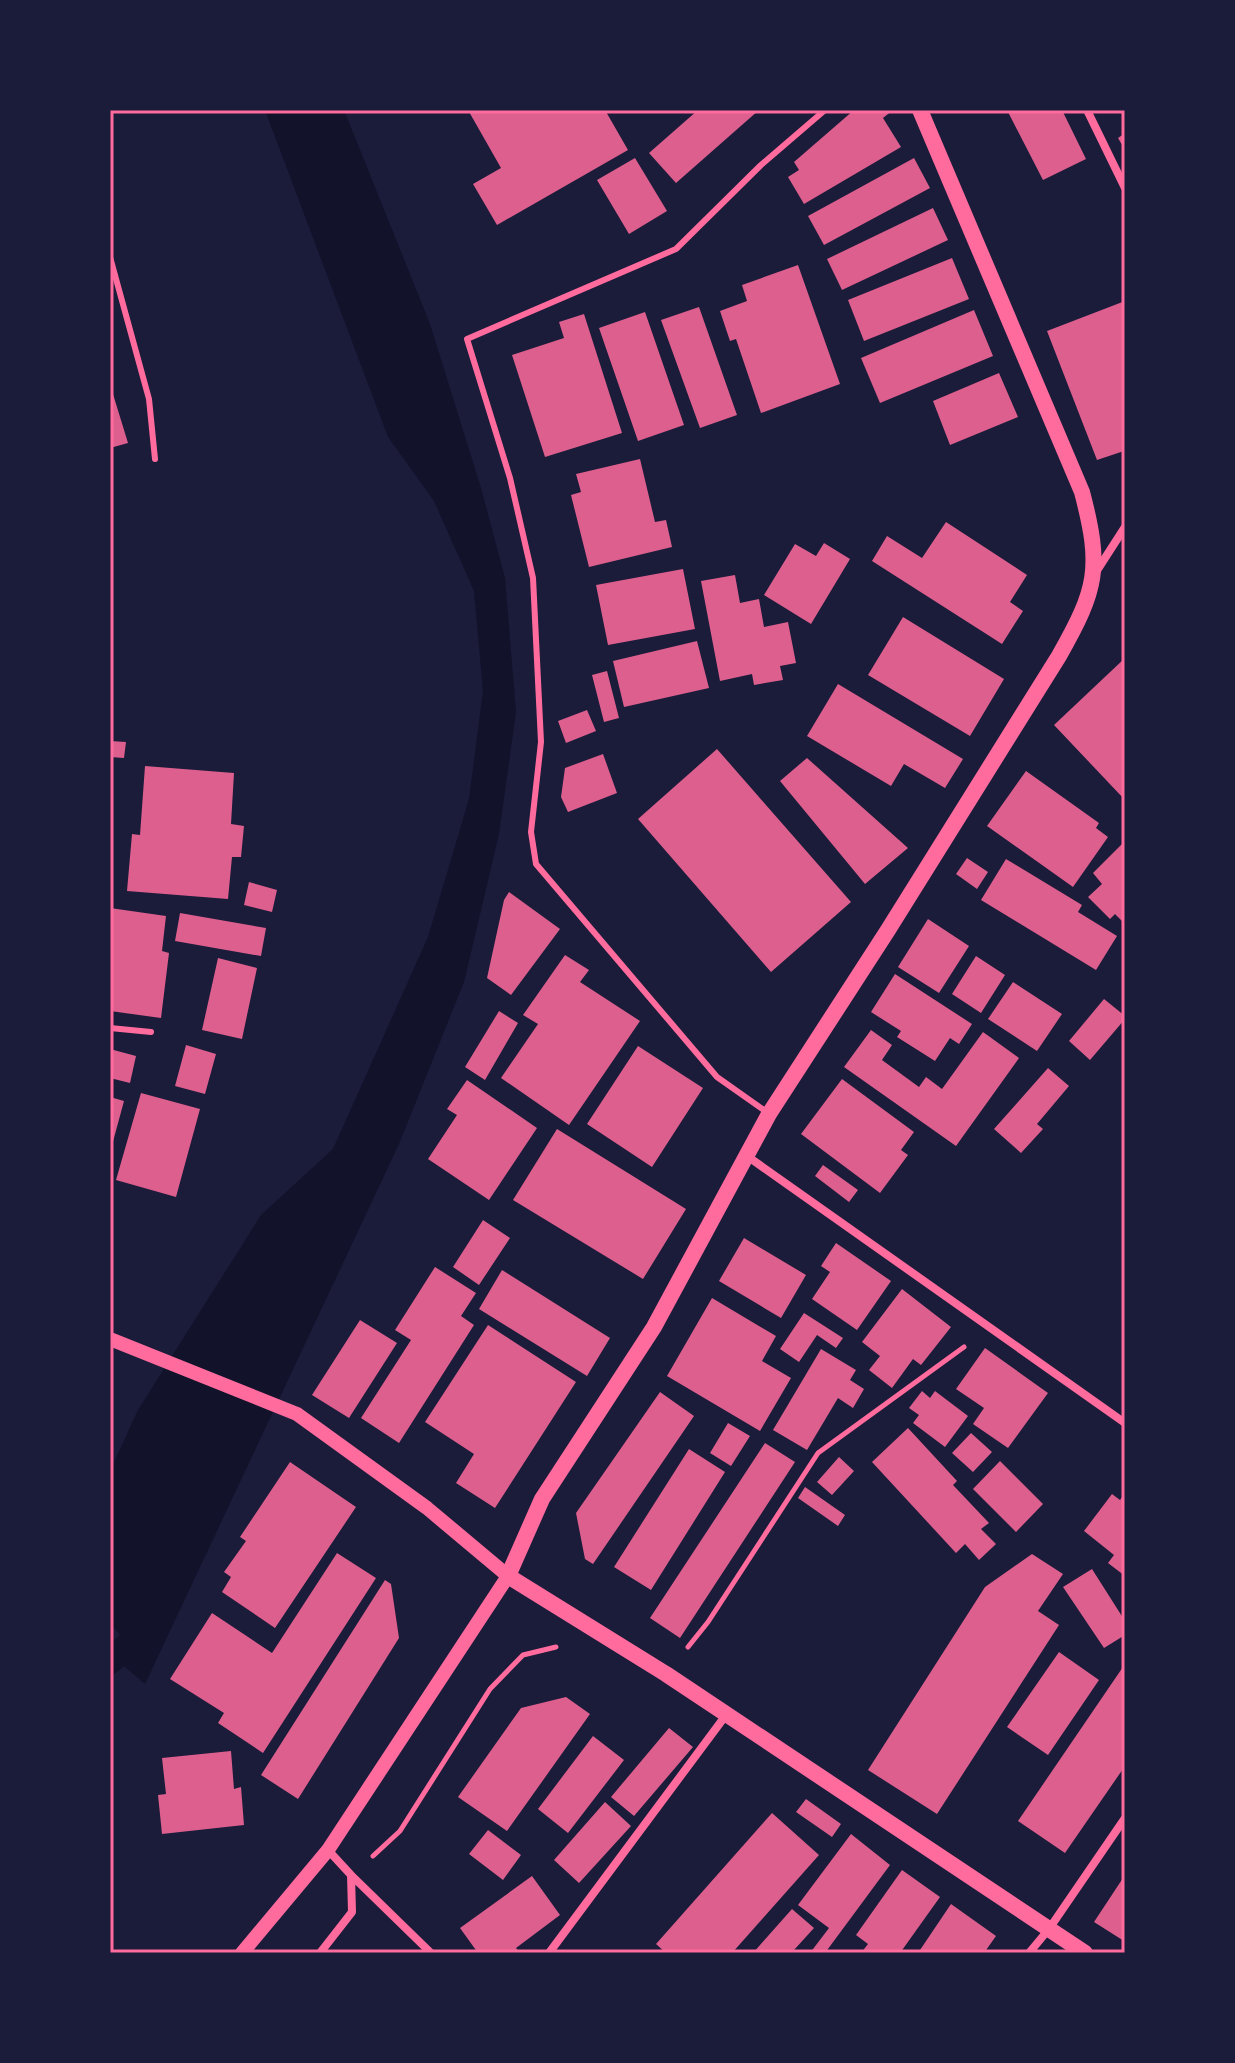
<svg xmlns="http://www.w3.org/2000/svg" width="1235" height="2063" font-family="Manrope,sans-serif">
	<rect width="100%" height="100%" fill="#1b1b3a"/>
	<path fill="#12122b" d="M 265,110 L 344,110 L 430,324 L 481,488 L 505,578 L 516,712 L 499,834 L 464,982 L 399,1144 L 145,1684 L 124,1666 L 110,1678 L 110,1644 L 120,1635 L 110,1623 L 110,1471 L 138,1410 L 261,1215 L 333,1149 L 428,937 L 469,799 L 483,691 L 474,591 L 434,501 L 388,437 Z"/>
	<path fill="#dd5f8e" d="M 468,110 L 605,110 L 628,150 L 497,225 L 473,184 L 501,168 Z
		M 698,110 L 759,110 L 676,183 L 649,153 Z
		M 854,110 L 893,110 L 883,118 L 901,147 L 804,204 L 788,177 L 799,170 L 794,162 Z
		M 1007,110 L 1062,110 L 1086,159 L 1043,180 Z
		M 1125,133 L 1125,150 L 1118,138 Z
		M 635,158 L 667,211 L 629,234 L 597,180 Z
		M 914,158 L 930,188 L 824,245 L 808,216 Z
		M 933,208 L 948,240 L 842,290 L 827,259 Z
		M 952,258 L 969,299 L 864,341 L 848,300 Z
		M 798,265 L 840,384 L 761,413 L 736,339 L 730,341 L 720,311 L 747,301 L 742,285 Z
		M 1125,301 L 1125,445 L 1124,451 L 1097,460 L 1047,331 Z
		M 699,307 L 737,415 L 700,428 L 661,320 Z
		M 974,310 L 993,356 L 880,403 L 861,358 Z
		M 645,312 L 684,425 L 638,441 L 599,328 Z
		M 584,314 L 622,433 L 545,457 L 512,355 L 564,338 L 559,322 Z
		M 999,373 L 1018,417 L 950,445 L 933,401 Z
		M 110,394 L 113,394 L 128,443 L 110,448 Z
		M 640,459 L 655,522 L 666,520 L 672,547 L 589,567 L 571,495 L 581,492 L 576,474 Z
		M 946,522 L 1027,575 L 1010,602 L 1023,611 L 1002,644 L 872,561 L 887,536 L 922,558 Z
		M 824,543 L 850,559 L 811,624 L 764,595 L 795,544 L 816,556 Z
		M 683,569 L 695,629 L 608,645 L 596,585 Z
		M 735,575 L 740,603 L 759,599 L 764,627 L 788,622 L 796,663 L 780,666 L 783,680 L 754,685 L 752,674 L 720,681 L 701,581 Z
		M 903,617 L 1004,679 L 970,736 L 868,675 Z
		M 697,641 L 709,688 L 624,707 L 613,661 Z
		M 1125,658 L 1125,800 L 1054,725 Z
		M 607,671 L 619,718 L 604,722 L 592,675 Z
		M 838,684 L 963,759 L 945,788 L 904,764 L 891,786 L 807,736 Z
		M 587,710 L 596,731 L 566,743 L 558,721 Z
		M 110,741 L 126,742 L 124,758 L 110,757 Z
		M 717,749 L 851,902 L 771,972 L 638,819 Z
		M 603,754 L 617,793 L 568,812 L 561,797 L 565,768 Z
		M 807,758 L 908,848 L 865,884 L 780,781 Z
		M 145,766 L 234,773 L 231,824 L 244,826 L 241,857 L 232,857 L 228,899 L 127,891 L 132,834 L 140,835 Z
		M 1026,771 L 1099,823 L 1096,828 L 1108,837 L 1073,887 L 987,826 Z
		M 1123,843 L 1125,845 L 1125,924 L 1115,914 L 1110,919 L 1088,897 L 1102,884 L 1093,873 Z
		M 967,858 L 988,872 L 977,889 L 956,874 Z
		M 1006,859 L 1082,905 L 1078,912 L 1117,936 L 1096,970 L 981,900 Z
		M 249,882 L 277,890 L 272,912 L 244,905 Z
		M 509,892 L 560,929 L 511,995 L 487,978 L 504,900 Z
		M 110,908 L 166,916 L 162,951 L 169,953 L 161,1018 L 110,1011 Z
		M 180,913 L 266,928 L 261,956 L 175,941 Z
		M 928,919 L 969,946 L 939,993 L 898,967 Z
		M 565,955 L 589,970 L 580,982 L 640,1021 L 569,1125 L 501,1078 L 538,1024 L 523,1015 Z
		M 976,956 L 1005,975 L 981,1013 L 952,994 Z
		M 218,958 L 257,968 L 242,1039 L 202,1030 Z
		M 895,974 L 972,1024 L 959,1044 L 950,1038 L 935,1061 L 897,1037 L 901,1031 L 871,1012 Z
		M 1013,982 L 1062,1014 L 1037,1051 L 988,1019 Z
		M 1104,999 L 1125,1016 L 1125,1019 L 1090,1060 L 1069,1041 Z
		M 499,1011 L 518,1023 L 485,1080 L 465,1067 Z
		M 871,1030 L 892,1045 L 882,1060 L 919,1087 L 926,1077 L 942,1089 L 983,1032 L 1019,1058 L 956,1146 L 844,1067 Z
		M 186,1045 L 216,1054 L 205,1094 L 175,1086 Z
		M 638,1046 L 703,1088 L 652,1167 L 587,1124 Z
		M 110,1049 L 136,1056 L 130,1083 L 110,1078 Z
		M 1048,1068 L 1069,1086 L 1037,1124 L 1043,1129 L 1021,1153 L 994,1129 Z
		M 842,1079 L 914,1132 L 901,1150 L 908,1155 L 880,1193 L 801,1134 Z
		M 467,1080 L 537,1128 L 489,1200 L 428,1159 L 457,1115 L 447,1109 Z
		M 141,1093 L 200,1109 L 176,1197 L 116,1180 Z
		M 110,1097 L 124,1101 L 111,1149 L 110,1149 Z
		M 557,1129 L 686,1209 L 643,1279 L 513,1200 Z
		M 823,1165 L 858,1190 L 849,1202 L 815,1176 Z
		M 483,1220 L 510,1238 L 479,1285 L 453,1267 Z
		M 744,1238 L 806,1275 L 781,1318 L 719,1281 Z
		M 836,1243 L 891,1281 L 857,1330 L 812,1299 L 830,1272 L 821,1266 Z
		M 435,1267 L 476,1293 L 461,1316 L 474,1325 L 399,1443 L 361,1418 L 411,1340 L 395,1330 Z
		M 502,1270 L 610,1338 L 587,1376 L 479,1309 Z
		M 902,1289 L 951,1327 L 921,1365 L 913,1359 L 892,1388 L 869,1370 L 880,1356 L 862,1342 Z
		M 712,1298 L 776,1336 L 762,1361 L 791,1378 L 760,1431 L 667,1376 Z
		M 804,1313 L 843,1338 L 836,1348 L 817,1335 L 799,1362 L 780,1349 Z
		M 360,1320 L 397,1343 L 349,1418 L 312,1395 Z
		M 488,1325 L 576,1382 L 495,1508 L 456,1483 L 474,1454 L 425,1422 Z
		M 985,1348 L 1048,1393 L 1008,1448 L 973,1424 L 984,1408 L 956,1389 Z
		M 821,1349 L 856,1370 L 850,1380 L 864,1389 L 853,1408 L 838,1398 L 807,1450 L 773,1430 Z
		M 922,1391 L 930,1398 L 935,1391 L 968,1416 L 945,1447 L 913,1423 L 919,1415 L 909,1408 Z
		M 660,1392 L 694,1416 L 593,1564 L 585,1559 L 576,1513 Z
		M 728,1423 L 750,1436 L 731,1466 L 710,1453 Z
		M 908,1428 L 957,1481 L 953,1485 L 989,1523 L 981,1529 L 996,1544 L 979,1560 L 965,1544 L 956,1553 L 872,1462 Z
		M 971,1433 L 992,1452 L 973,1472 L 952,1453 Z
		M 765,1443 L 795,1462 L 680,1638 L 650,1618 Z
		M 689,1449 L 725,1472 L 651,1590 L 614,1567 Z
		M 839,1457 L 854,1471 L 832,1495 L 817,1482 Z
		M 1000,1461 L 1043,1504 L 1016,1532 L 973,1489 Z
		M 290,1462 L 356,1507 L 275,1628 L 222,1592 L 231,1577 L 224,1572 L 246,1541 L 240,1537 Z
		M 805,1487 L 845,1515 L 838,1526 L 798,1498 Z
		M 1125,1493 L 1125,1576 L 1108,1563 L 1114,1555 L 1084,1531 L 1112,1494 L 1120,1500 Z
		M 337,1553 L 376,1578 L 263,1753 L 218,1723 L 224,1713 L 170,1679 L 212,1613 L 272,1653 Z
		M 1032,1554 L 1063,1574 L 1038,1611 L 1059,1625 L 937,1814 L 868,1770 L 985,1587 Z
		M 1092,1569 L 1125,1621 L 1125,1635 L 1104,1648 L 1063,1587 Z
		M 385,1580 L 391,1584 L 399,1638 L 298,1799 L 261,1775 Z
		M 1059,1652 L 1099,1680 L 1048,1755 L 1007,1727 Z
		M 1125,1664 L 1125,1766 L 1065,1853 L 1018,1821 Z
		M 566,1697 L 590,1714 L 507,1831 L 458,1797 L 521,1708 Z
		M 669,1728 L 693,1747 L 634,1816 L 611,1797 Z
		M 593,1736 L 624,1760 L 568,1833 L 538,1809 Z
		M 231,1751 L 234,1789 L 241,1787 L 244,1825 L 162,1834 L 158,1795 L 166,1794 L 162,1758 Z
		M 806,1799 L 841,1824 L 832,1837 L 796,1812 Z
		M 605,1802 L 631,1826 L 579,1883 L 554,1860 Z
		M 772,1813 L 819,1855 L 732,1953 L 666,1953 L 656,1944 Z
		M 488,1830 L 521,1855 L 503,1880 L 469,1854 Z
		M 851,1834 L 890,1865 L 825,1953 L 810,1953 L 829,1928 L 798,1905 Z
		M 902,1870 L 940,1897 L 900,1953 L 861,1953 L 868,1944 L 856,1935 Z
		M 1125,1875 L 1125,1940 L 1124,1941 L 1094,1922 Z
		M 532,1876 L 560,1915 L 516,1948 L 520,1953 L 478,1953 L 460,1928 Z
		M 951,1904 L 996,1936 L 984,1953 L 918,1953 Z
		M 792,1909 L 814,1928 L 794,1950 L 797,1953 L 753,1953 Z"/>
	<g fill="none" stroke-linecap="round" stroke-linejoin="round">
		<path stroke="#ff6b9d" stroke-width="5" d="M 688,1647 L 708,1622 L 818,1453 L 964,1347
			M 373,1856 L 400,1831 L 490,1689 L 523,1655 L 556,1647"/>
		<path stroke="#ff6b9d" stroke-width="6" d="M 110,257 L 149,399 L 155,459
			M 110,1028 L 151,1032
			M 768,1113 L 717,1077 L 536,864 L 531,832 L 541,742 L 533,578 L 510,478 L 467,339 L 676,249 L 761,165 L 825,110"/>
		<path stroke="#ff6b9d" stroke-width="8" d="M 1087,110 L 1125,188
			M 1096,572 L 1125,527
			M 747,1156 L 1125,1423
			M 351,1875 L 431,1953
			M 320,1953 L 352,1912 L 351,1875 L 328,1850
			M 549,1953 L 726,1715
			M 1029,1953 L 1049,1929 L 1125,1818"/>
		<path stroke="#ff6b9d" stroke-width="14" d="M 110,1339 L 297,1414 L 427,1508 L 508,1576 L 328,1850 L 242,1953"/>
		<path stroke="#ff6b9d" stroke-width="16" d="M 920,110 L 1082,492 C 1102,568 1097,589 1059,656 L 888,930 L 769,1114 L 654,1327 L 542,1499 L 508,1576 L 666,1674 L 1085,1953"/>
	</g>
	<rect width="1235" height="2063" fill="none" stroke="#1b1b3a" stroke-width="224"/>
	<rect x="112" y="112" width="1011" height="1839" fill="none" stroke="#ff6b9d" stroke-width="3"/>
</svg>
